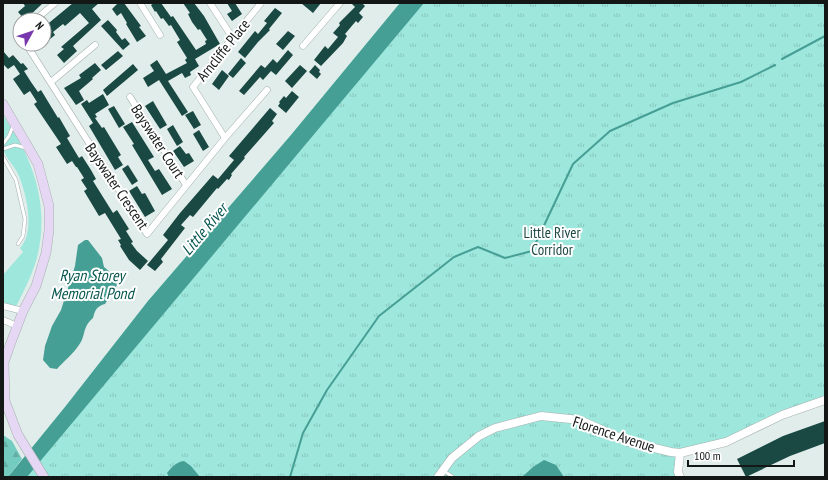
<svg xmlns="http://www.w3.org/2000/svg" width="828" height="480" font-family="'PT Sans Narrow',sans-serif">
	<defs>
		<pattern id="forest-firs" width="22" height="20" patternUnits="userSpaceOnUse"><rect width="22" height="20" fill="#74cbc0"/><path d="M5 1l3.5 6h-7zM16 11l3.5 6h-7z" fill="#64aea4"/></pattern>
		<pattern id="park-tufts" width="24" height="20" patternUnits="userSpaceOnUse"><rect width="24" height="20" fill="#9ee7dd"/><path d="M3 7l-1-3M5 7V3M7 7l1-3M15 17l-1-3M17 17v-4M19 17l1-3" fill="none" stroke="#87c5bd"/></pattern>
	</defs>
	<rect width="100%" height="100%" fill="#e1edeb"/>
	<path fill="#9ee7dd" d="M 3,115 C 11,128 21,142 27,157 C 42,191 46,226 36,261 C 31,278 22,294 15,309 L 3,306 L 3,275 L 23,252 L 20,248 C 36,232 26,190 17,172 C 13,165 5,157 3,148 C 1,139 3,124 3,115 Z"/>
	<path fill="url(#forest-firs)" d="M 3,435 L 12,441 L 22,459 L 8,477 L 3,477 Z"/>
	<path fill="url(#park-tufts)" d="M 400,3 L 825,3 L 825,400 L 726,442 L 680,453 L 680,477 L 8,477 L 65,407 L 148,301 L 291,135 Z"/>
	<path fill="#469f95" d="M 400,3 L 424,3 L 27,477 L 8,477 L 65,407 L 148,301 L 291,135 Z
		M 85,240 L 88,240 L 102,258 L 104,267 L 116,277 L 117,285 L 105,304 C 97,306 95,310 93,318 C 82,327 86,336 79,345 C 73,354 64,361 57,369 L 50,368 L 43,360 L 45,346 L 52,326 L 61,310 L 75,266 L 78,245 Z
		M 544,460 L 556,465 L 564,477 L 522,477 L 533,467 Z
		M 184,461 L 191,466 L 200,477 L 169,477 L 167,473 C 172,467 176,462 184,461 Z"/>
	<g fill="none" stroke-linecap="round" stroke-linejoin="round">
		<path stroke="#469f95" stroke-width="2" d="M 782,59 L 825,36
			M 290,477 L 303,433 L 327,390 L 379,316 L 454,257 L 478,247 L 505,258 L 532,251 L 573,164 L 610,131 L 673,103 L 741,82 L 775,65"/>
	</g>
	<path fill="#1a4944" d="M 23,3 L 43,3 L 25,20 L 18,12 L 25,6 Z
		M 73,3 L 99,3 L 92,9 L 101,20 L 73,46 L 77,51 L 64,63 L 57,55 L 64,49 L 61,47 L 89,23 L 80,13 L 65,26 L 63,24 L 53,32 L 55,35 L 44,44 L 44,27 Z
		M 118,3 L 124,3 L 141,26 L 139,27 L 146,36 L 137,42 L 126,24 L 127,23 L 121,13 L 117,16 L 112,9 Z
		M 154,3 L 161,3 L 171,17 L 173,16 L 196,50 L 206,44 L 205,41 L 207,40 L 200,29 L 198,30 L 192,22 L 188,14 L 190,13 L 183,3 L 194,3 L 204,16 L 220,44 L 195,59 L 199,66 L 190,72 L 191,75 L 185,78 L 182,73 L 168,81 L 188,112 L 182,116 L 159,80 L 148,87 L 143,78 L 154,71 L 150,65 L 157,60 L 166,74 L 187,63 L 185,60 L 187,58 L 177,42 L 180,40 L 171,25 L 169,26 L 163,18 L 161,19 L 156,11 L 155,12 L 151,5 Z
		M 227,3 L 235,3 L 242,14 L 232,21 L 227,14 L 232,11 Z
		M 301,3 L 321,3 L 313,13 Z
		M 351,3 L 362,3 L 365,6 L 359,13 L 363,17 L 358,23 L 356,21 L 345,34 L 347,36 L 343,43 L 321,66 L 314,60 L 325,46 L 328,49 L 338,37 L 333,33 L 340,25 L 339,23 L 355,7 Z
		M 275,8 L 282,13 L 269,29 L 270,30 L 258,42 L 245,58 L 238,52 L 255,31 L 258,34 L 267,23 L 264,21 Z
		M 108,20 L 117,30 L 116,32 L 122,40 L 125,38 L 130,44 L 123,50 L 101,26 Z
		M 288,31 L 295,36 L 283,50 L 276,44 Z
		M 288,50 L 293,55 L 276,75 L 271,71 L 263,80 L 260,77 L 244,95 L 239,91 L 261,65 L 265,68 L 273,59 L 277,63 Z
		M 3,51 L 9,58 L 13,55 L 21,64 L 23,63 L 28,69 L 24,71 L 31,82 L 38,92 L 41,90 L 58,118 L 59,117 L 63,124 L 70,136 L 67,138 L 79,158 L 82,156 L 91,170 L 96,179 L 93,181 L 113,213 L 117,210 L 129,229 L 126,231 L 133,242 L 131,243 L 137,251 L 148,261 L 140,270 L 129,260 L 120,246 L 121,245 L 118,240 L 121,239 L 105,213 L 99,216 L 84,191 L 87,189 L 81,180 L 84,178 L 77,167 L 76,167 L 72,161 L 67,164 L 56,147 L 61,144 L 34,104 L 37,102 L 30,91 L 24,95 L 13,79 L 20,74 L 14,65 L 8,69 L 3,64 Z
		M 118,51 L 123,56 L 106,70 L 101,65 Z
		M 241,58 L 246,63 L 233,78 L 228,74 Z
		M 95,63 L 101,70 L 92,78 L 93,79 L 79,91 L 84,100 L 76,105 L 64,88 L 81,78 L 79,75 Z
		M 133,64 L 138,70 L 107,96 L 103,90 Z
		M 300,65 L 307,71 L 292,88 L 285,81 Z
		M 315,65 L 320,70 L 319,72 L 321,74 L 317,79 L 309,72 Z
		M 222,70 L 229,76 L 219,90 L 212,84 Z
		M 292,91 L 299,97 L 286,113 L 278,106 L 280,103 L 279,102 L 284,96 L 286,98 Z
		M 103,94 L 109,105 L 95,114 L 97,117 L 95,118 L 102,128 L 104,127 L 121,155 L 118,157 L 123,165 L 115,170 L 89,126 L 93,123 L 81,104 L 87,100 L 89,103 Z
		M 153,101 L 167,125 L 160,129 L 145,106 Z
		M 114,106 L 125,124 L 119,128 L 108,109 Z
		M 270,108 L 277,114 L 272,121 L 274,123 L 244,157 L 245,158 L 231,174 L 232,175 L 229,180 L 227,179 L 218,189 L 217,188 L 193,217 L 190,215 L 181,225 L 185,228 L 161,259 L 163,262 L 155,271 L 147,265 L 168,240 L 163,235 L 180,213 L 213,175 L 218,179 L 234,160 L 229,156 Z
		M 193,111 L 201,125 L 194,129 L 185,115 Z
		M 132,122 L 154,157 L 148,160 L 155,171 L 159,169 L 172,189 L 162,195 L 132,145 L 134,144 L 123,127 Z
		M 173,125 L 183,142 L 177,146 L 167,129 Z
		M 199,130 L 209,147 L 203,151 L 193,134 Z
		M 180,146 L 186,154 L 189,153 L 194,161 L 184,167 L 173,151 Z
		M 128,165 L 138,181 L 132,185 L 122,169 Z
		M 137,186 L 142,194 L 145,193 L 155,211 L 145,217 L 129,191 Z
		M 825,421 L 825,443 L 790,456 L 746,477 L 737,459 L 783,436 Z"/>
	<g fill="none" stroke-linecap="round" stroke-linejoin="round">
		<g stroke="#a6b1af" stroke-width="4">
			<path id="service" d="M 3,144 L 9,136 L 13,126
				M 3,149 L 15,145 L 26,148
				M 3,157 L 16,180 L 25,219 L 23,236 L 18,244
				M 444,471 L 453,477"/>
		</g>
		<g stroke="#a6b1af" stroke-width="7">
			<path id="minor" d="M 140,3 L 160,35
				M 210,3 L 232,37
				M 35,20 L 55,3
				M 26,44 L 147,234 L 225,138 L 267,90
				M 303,46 L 340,3
				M 51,82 L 95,45
				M 130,97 L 186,185
				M 225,138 L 193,87 L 261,3
				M 3,306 L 23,311
				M 3,320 L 17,326"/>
		</g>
		<g stroke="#a6b1af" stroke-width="9">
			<path id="tertiary" d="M 680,453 L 678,472 L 680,477
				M 438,477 L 452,458 L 479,436 L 495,428 L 541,416 L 580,420 L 629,442 L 671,452 L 680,453 L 726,442 L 782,415 L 825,400"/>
		</g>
		<g stroke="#a6b1af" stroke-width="10">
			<path id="secondary" d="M 3,104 L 38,164 L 49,206 L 49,230 L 46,253 L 36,286 L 23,311 L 10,345 L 4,362 L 5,401 L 18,435 L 44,477"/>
		</g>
		<use href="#service" stroke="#fff" stroke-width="3"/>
		<use href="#minor" stroke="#fff" stroke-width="6"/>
		<use href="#tertiary" stroke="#fff" stroke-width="8"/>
		<use href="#secondary" stroke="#e6d8f4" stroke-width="9"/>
	</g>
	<g text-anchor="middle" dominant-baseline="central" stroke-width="4" stroke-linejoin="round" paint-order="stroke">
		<g font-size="15" fill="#131716" stroke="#fff">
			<text transform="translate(223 50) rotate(-51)">Arncliffe Place</text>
			<text transform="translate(158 141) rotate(57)">Bayswater Court</text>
			<text transform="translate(117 186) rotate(56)">Bayswater Crescent</text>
			<text transform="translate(614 434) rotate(18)">Florence Avenue</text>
		</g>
		<g font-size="15" fill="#214a45" stroke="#fff">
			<text x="552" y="232">Little River<tspan x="552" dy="17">Corridor</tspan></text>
		</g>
		<g font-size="16" font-style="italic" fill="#085750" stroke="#fff">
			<text transform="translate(204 229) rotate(-50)">Little River</text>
			<text x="92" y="275">Ryan Storey<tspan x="92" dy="18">Memorial Pond</tspan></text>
		</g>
	</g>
	<rect width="828" height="480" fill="none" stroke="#131716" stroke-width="8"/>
	<g transform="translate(32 32) rotate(50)"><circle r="19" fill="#ffffff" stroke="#a1a2a2"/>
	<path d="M0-3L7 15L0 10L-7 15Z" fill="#7837ac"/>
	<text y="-6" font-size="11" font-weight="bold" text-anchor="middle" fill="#131716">N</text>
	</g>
	<path d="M688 460v6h106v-6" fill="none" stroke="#131716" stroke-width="2"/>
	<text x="694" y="460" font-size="12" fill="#131716" stroke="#ffffff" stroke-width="3" paint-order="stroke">100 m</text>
</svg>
